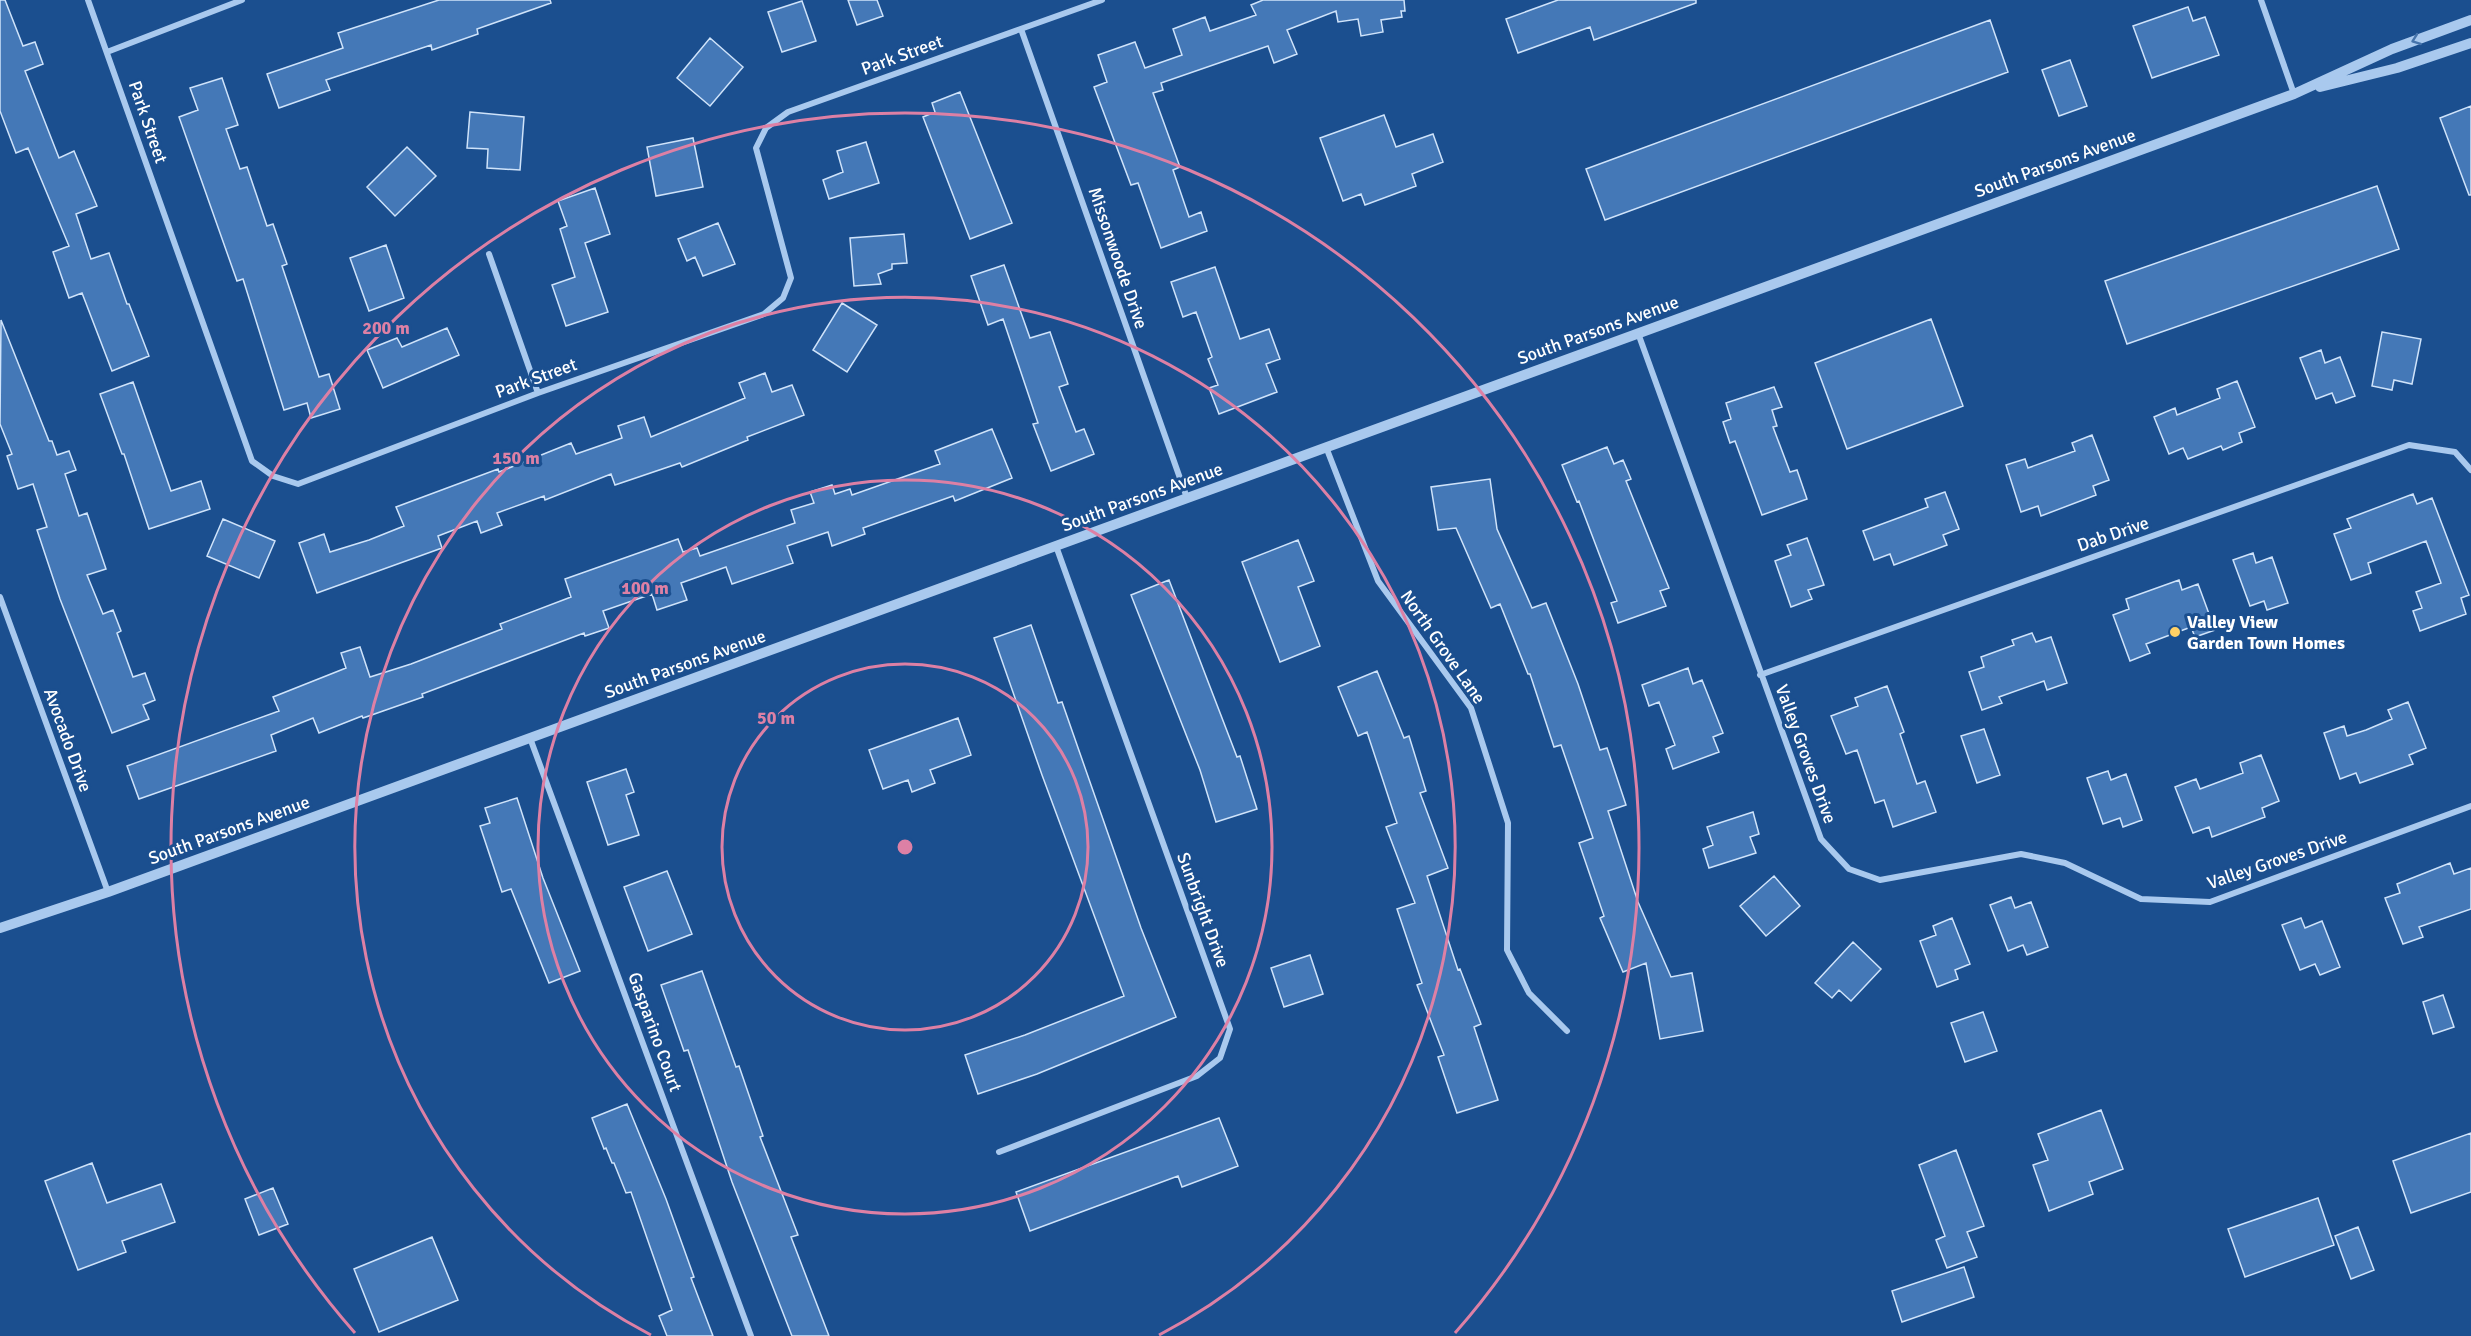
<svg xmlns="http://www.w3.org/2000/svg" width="2471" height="1336" font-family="Signika,sans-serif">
	<rect width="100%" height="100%" fill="#1b4f8f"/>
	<path fill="#4478b7" stroke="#cfe3fa" stroke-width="1.5" d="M 0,0 L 5,0 L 23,46 L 35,42 L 43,64 L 25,71 L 59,158 L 74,151 L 97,206 L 76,214 L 91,259 L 109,253 L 127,304 L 129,304 L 149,356 L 112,371 L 82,293 L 69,298 L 53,252 L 69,246 L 28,148 L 16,153 L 0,111 Z
		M 439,0 L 550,0 L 551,3 L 477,29 L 478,34 L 432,50 L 431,45 L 326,80 L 330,90 L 279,108 L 267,74 L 343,48 L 338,33 Z
		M 848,0 L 877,0 L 883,16 L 857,25 Z
		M 1263,0 L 1404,0 L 1405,11 L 1401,11 L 1402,17 L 1381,20 L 1383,32 L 1361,36 L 1358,19 L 1338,22 L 1336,11 L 1287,30 L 1297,54 L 1274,63 L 1268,46 L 1161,83 L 1163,90 L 1153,93 L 1180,167 L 1173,170 L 1189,217 L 1201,212 L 1207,231 L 1161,248 L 1138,183 L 1131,185 L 1094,87 L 1107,82 L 1098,55 L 1135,42 L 1145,68 L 1182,55 L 1173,29 L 1205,17 L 1210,31 L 1256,15 L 1251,5 Z
		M 1558,0 L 1696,0 L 1696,3 L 1594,40 L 1590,27 L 1518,53 L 1506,19 Z
		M 802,1 L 816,41 L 782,52 L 768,12 Z
		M 2188,7 L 2193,21 L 2205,17 L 2219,55 L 2152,78 L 2133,26 Z
		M 1990,20 L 2008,72 L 1605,220 L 1586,169 Z
		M 710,38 L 743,67 L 710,106 L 677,78 Z
		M 2070,60 L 2087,106 L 2059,116 L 2042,70 Z
		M 222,78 L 238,125 L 226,129 L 240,169 L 247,167 L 267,226 L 273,224 L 287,264 L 282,266 L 319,377 L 329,374 L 340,409 L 311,418 L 307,403 L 284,410 L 243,279 L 237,281 L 179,117 L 198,110 L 190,88 Z
		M 960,92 L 1012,223 L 970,239 L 923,117 L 935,112 L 932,103 Z
		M 2471,106 L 2471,195 L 2469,195 L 2440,118 Z
		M 470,112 L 524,117 L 520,170 L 487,168 L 488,149 L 467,148 Z
		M 1384,115 L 1396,147 L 1433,134 L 1443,162 L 1412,174 L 1416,186 L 1365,205 L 1361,194 L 1343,201 L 1320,138 Z
		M 693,138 L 703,187 L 656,196 L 647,147 Z
		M 866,142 L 879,183 L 829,199 L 823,180 L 843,172 L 837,151 Z
		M 407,147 L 436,176 L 395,216 L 367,187 Z
		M 2377,186 L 2399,249 L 2127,344 L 2105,281 Z
		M 595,188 L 610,234 L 585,243 L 608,312 L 566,326 L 552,285 L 575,277 L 560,229 L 567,226 L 558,201 Z
		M 718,223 L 735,264 L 703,276 L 695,257 L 687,261 L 678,239 Z
		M 904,234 L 907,263 L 892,264 L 892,269 L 878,274 L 881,284 L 854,286 L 850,238 Z
		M 386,245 L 404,298 L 369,311 L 350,258 Z
		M 1004,265 L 1030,338 L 1050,332 L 1068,384 L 1059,387 L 1076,432 L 1084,429 L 1094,454 L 1051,471 L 1033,424 L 1038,423 L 1003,319 L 988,325 L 971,276 Z
		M 1215,267 L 1240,339 L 1269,329 L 1280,359 L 1266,364 L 1277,392 L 1219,414 L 1209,388 L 1218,385 L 1208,359 L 1212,357 L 1196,312 L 1183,317 L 1171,282 Z
		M 842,303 L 877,325 L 847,372 L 813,350 Z
		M 1931,319 L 1963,406 L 1847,449 L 1815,363 Z
		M 1,320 L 49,441 L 52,441 L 57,455 L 69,451 L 76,470 L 65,474 L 79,516 L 87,513 L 106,569 L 87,575 L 103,614 L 113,610 L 121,631 L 117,633 L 133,677 L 145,673 L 155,700 L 143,705 L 149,719 L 112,733 L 60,599 L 37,530 L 47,527 L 33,484 L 18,489 L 7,456 L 12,454 L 0,424 Z
		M 447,328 L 459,355 L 383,388 L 367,350 L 397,338 L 402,347 Z
		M 2382,332 L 2421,339 L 2412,384 L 2394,380 L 2392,390 L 2372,386 Z
		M 2321,350 L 2325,363 L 2340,357 L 2355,396 L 2336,403 L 2332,393 L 2316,399 L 2300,358 Z
		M 765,373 L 772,392 L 792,385 L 804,415 L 747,437 L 748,440 L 682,467 L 680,463 L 615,485 L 611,474 L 545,500 L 544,496 L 497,513 L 502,525 L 481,533 L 477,521 L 438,536 L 442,548 L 317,593 L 299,543 L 324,534 L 330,552 L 369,540 L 404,526 L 396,507 L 498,469 L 499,472 L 571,443 L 576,454 L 622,438 L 618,426 L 644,417 L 651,437 L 745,398 L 739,383 Z
		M 2237,381 L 2255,427 L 2239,433 L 2242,442 L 2223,450 L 2221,446 L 2188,459 L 2183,448 L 2169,454 L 2154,417 L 2175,408 L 2177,415 L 2220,398 L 2217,389 Z
		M 133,382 L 171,491 L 201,481 L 210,509 L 149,529 L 124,454 L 122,454 L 100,394 Z
		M 1774,387 L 1782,407 L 1772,410 L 1777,426 L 1773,427 L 1790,472 L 1797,470 L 1807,499 L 1762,515 L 1735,441 L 1730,443 L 1723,422 L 1731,419 L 1726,403 Z
		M 992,429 L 1012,478 L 955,501 L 953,496 L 863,528 L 865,534 L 832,546 L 828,532 L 787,546 L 793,563 L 732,584 L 726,567 L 681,583 L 687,600 L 657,610 L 652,594 L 603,611 L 609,628 L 585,636 L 584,633 L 422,694 L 423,697 L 363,718 L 362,716 L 319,733 L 313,718 L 271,735 L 276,751 L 139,799 L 127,766 L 279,711 L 273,697 L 346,668 L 341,653 L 360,647 L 370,677 L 411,664 L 502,629 L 500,624 L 571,597 L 565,579 L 678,539 L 683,552 L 697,548 L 700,556 L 795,523 L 791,510 L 814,503 L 810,492 L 832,485 L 835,494 L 850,489 L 852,495 L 940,464 L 935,451 Z
		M 2092,435 L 2109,480 L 2093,486 L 2096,495 L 2041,516 L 2038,506 L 2021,512 L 2006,465 L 2025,459 L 2028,468 L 2075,451 L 2072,443 Z
		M 1607,447 L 1614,464 L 1623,460 L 1631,479 L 1626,481 L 1669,588 L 1660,591 L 1666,606 L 1618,623 L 1611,603 L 1617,601 L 1579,501 L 1577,502 L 1562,465 Z
		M 1490,479 L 1497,529 L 1532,608 L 1546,603 L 1578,684 L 1600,750 L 1607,748 L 1626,805 L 1608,811 L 1638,902 L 1671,977 L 1692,973 L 1703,1031 L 1660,1039 L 1646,963 L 1623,972 L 1600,918 L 1604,916 L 1579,843 L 1593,838 L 1561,745 L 1554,747 L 1530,674 L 1528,674 L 1500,604 L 1491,608 L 1456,528 L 1438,530 L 1431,487 Z
		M 1945,492 L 1959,529 L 1943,535 L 1947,545 L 1894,565 L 1890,554 L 1874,560 L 1863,531 L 1928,507 L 1925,499 Z
		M 2413,494 L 2417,504 L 2432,498 L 2469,595 L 2461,598 L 2466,614 L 2420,631 L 2413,611 L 2422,608 L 2416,592 L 2441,583 L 2426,541 L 2368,563 L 2371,573 L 2351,580 L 2334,534 L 2351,528 L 2347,519 Z
		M 223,519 L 275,541 L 259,578 L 207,556 Z
		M 1807,538 L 1824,585 L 1808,590 L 1812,599 L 1791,607 L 1775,561 L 1791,555 L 1787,545 Z
		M 1298,540 L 1314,581 L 1298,587 L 1320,646 L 1280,662 L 1242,562 Z
		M 2253,553 L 2256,563 L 2272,557 L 2288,603 L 2267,610 L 2264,601 L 2250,606 L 2233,560 Z
		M 1169,580 L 1237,757 L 1240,756 L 1257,809 L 1216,822 L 1200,770 L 1131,595 Z
		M 2179,580 L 2182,590 L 2198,584 L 2215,630 L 2195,637 L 2191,627 L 2146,644 L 2150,653 L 2130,661 L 2113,615 L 2129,609 L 2126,599 Z
		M 1031,625 L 1058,703 L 1062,702 L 1141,928 L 1176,1017 L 1037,1074 L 978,1094 L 965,1055 L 1025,1035 L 1124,996 L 1042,775 L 994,638 Z
		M 2032,633 L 2036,642 L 2051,637 L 2067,683 L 2047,690 L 2044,681 L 1999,697 L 2002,703 L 1982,710 L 1969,672 L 1984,667 L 1981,657 L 2014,645 L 2012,640 Z
		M 1688,668 L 1693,684 L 1702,680 L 1723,733 L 1713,737 L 1719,752 L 1673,769 L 1666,749 L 1675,745 L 1659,702 L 1649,706 L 1642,685 Z
		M 1377,671 L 1404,738 L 1409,736 L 1426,791 L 1420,793 L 1448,868 L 1427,876 L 1458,970 L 1460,969 L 1481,1024 L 1474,1027 L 1498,1100 L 1457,1113 L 1438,1057 L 1444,1055 L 1417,985 L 1422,983 L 1397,909 L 1415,903 L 1386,827 L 1397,823 L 1367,732 L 1358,736 L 1338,687 Z
		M 1887,686 L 1904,732 L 1900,734 L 1917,784 L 1925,781 L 1936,812 L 1893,827 L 1884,800 L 1875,803 L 1857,750 L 1846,754 L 1831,716 L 1858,706 L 1855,698 Z
		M 2408,702 L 2426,748 L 2409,755 L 2413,764 L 2360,783 L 2356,773 L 2340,779 L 2324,733 L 2344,726 L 2347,736 L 2366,730 L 2392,719 L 2388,710 Z
		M 958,718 L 971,755 L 930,770 L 935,783 L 912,792 L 908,780 L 883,789 L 869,750 Z
		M 1984,729 L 2000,775 L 1977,783 L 1961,736 Z
		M 2261,755 L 2279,801 L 2262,808 L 2265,817 L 2212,837 L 2209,827 L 2193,833 L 2175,787 L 2196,779 L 2200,789 L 2243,773 L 2240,763 Z
		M 626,769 L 634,792 L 626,795 L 639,835 L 608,845 L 587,782 Z
		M 2108,771 L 2111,780 L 2126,774 L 2142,820 L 2123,827 L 2120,818 L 2103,824 L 2087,778 Z
		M 517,798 L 543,878 L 580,971 L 549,983 L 511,889 L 502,892 L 480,826 L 490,823 L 485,808 Z
		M 1753,812 L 1759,834 L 1750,837 L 1756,853 L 1709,868 L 1703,849 L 1713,845 L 1707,827 Z
		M 2450,863 L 2454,874 L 2471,868 L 2471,909 L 2419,927 L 2423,937 L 2403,944 L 2385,898 L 2400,893 L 2397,884 Z
		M 667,871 L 692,934 L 648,951 L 624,887 Z
		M 1774,876 L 1800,906 L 1766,936 L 1740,906 Z
		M 2011,897 L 2015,908 L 2031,902 L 2048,947 L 2027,955 L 2023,945 L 2008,951 L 1990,905 Z
		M 1952,918 L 1970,964 L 1955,970 L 1958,979 L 1937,987 L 1920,941 L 1936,935 L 1933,926 Z
		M 2301,918 L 2305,928 L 2322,921 L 2340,967 L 2320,975 L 2315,964 L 2300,970 L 2282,925 Z
		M 1853,942 L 1881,969 L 1851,1001 L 1839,990 L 1832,998 L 1815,983 Z
		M 1310,955 L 1323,994 L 1284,1007 L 1271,968 Z
		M 702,971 L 736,1067 L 739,1066 L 763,1136 L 760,1137 L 798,1235 L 791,1237 L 829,1336 L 792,1336 L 732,1182 L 688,1050 L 684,1051 L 661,985 Z
		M 2443,995 L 2454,1027 L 2433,1034 L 2423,1002 Z
		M 1983,1012 L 1997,1051 L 1965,1062 L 1951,1023 Z
		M 627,1104 L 666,1199 L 694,1277 L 691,1278 L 713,1336 L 667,1336 L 659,1316 L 672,1310 L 631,1192 L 626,1193 L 614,1163 L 612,1163 L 606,1148 L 604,1149 L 592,1118 Z
		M 2101,1110 L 2123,1169 L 2089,1182 L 2093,1194 L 2049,1211 L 2033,1165 L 2048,1160 L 2038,1134 Z
		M 1219,1118 L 1238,1166 L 1182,1187 L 1178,1176 L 1030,1231 L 1016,1192 Z
		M 2471,1133 L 2471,1192 L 2411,1213 L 2393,1161 Z
		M 1956,1150 L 1984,1226 L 1967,1232 L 1977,1257 L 1947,1268 L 1936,1240 L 1945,1236 L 1919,1165 Z
		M 92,1163 L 107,1203 L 161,1184 L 175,1222 L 122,1241 L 126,1252 L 78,1270 L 45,1181 Z
		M 273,1188 L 288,1224 L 259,1235 L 245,1199 Z
		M 2318,1198 L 2334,1245 L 2245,1277 L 2228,1229 Z
		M 2358,1227 L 2374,1270 L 2351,1279 L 2335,1236 Z
		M 432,1237 L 458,1300 L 379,1332 L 354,1269 Z
		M 1964,1267 L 1974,1297 L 1902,1322 L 1892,1291 Z"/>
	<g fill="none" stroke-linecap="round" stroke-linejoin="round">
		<path stroke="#a9c9ee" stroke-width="6" d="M 88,0 L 252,461 L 273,476 L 298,484 L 538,393 L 764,314 L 783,298 L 791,278 L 756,148 L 766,128 L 788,112 L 1102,0
			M 2261,0 L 2294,94
			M 1021,29 L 1187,498
			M 107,52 L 242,0
			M 489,254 L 538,393
			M 1638,333 L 1821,839 L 1849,869 L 1880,880 L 2021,854 L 2065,863 L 2141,899 L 2210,902 L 2471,806
			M 1326,447 L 1378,581 L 1471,708 L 1508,823 L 1507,950 L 1529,993 L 1567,1031
			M 0,597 L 108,892
			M 1760,675 L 2409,445 L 2455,452 L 2471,470
			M 530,738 L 751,1336
			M 999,1152 L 1197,1076 L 1220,1058 L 1230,1029 L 1056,546"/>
		<path stroke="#a9c9ee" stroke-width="10" d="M 2320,87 L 2397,68 L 2471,43
			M 0,928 L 108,892 L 2294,94 L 2392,49 L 2471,20"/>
	</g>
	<defs><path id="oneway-chevron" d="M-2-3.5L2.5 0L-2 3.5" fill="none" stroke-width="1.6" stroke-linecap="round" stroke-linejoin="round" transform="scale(1.5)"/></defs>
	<use stroke="#4674ac" href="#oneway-chevron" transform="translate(2416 40) rotate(160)"/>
	<g fill="none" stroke="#dd80a5" stroke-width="3">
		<circle cx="905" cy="847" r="183"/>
		<circle cx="905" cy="847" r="367"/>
		<path d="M651 1335A550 550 0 1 1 1159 1335"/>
		<path d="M355 1333A734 734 0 1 1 1455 1333"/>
	</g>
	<circle fill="#ffd166" stroke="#1b4f8f" stroke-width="2" cx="2175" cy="632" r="6"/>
	<g text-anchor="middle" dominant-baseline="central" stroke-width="6" stroke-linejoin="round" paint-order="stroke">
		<g font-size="18" fill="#fff" stroke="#1b4f8f">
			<text transform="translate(902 55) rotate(-20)">Park Street</text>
			<text transform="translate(148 122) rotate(71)">Park Street</text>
			<text transform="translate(2055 163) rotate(-20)">South Parsons Avenue</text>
			<text transform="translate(1118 258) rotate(71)">Missonwoode Drive</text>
			<text transform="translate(1598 330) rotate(-20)">South Parsons Avenue</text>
			<text transform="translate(536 378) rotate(-20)">Park Street</text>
			<text transform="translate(1142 497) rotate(-20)">South Parsons Avenue</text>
			<text transform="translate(2113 534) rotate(-19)">Dab Drive</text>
			<text transform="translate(1443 647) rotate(55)">North Grove Lane</text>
			<text transform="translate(685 664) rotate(-20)">South Parsons Avenue</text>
			<text transform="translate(68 740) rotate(70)">Avocado Drive</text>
			<text transform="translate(1806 754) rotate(70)">Valley Groves Drive</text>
			<text transform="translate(229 830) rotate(-20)">South Parsons Avenue</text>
			<text transform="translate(2277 860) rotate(-19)">Valley Groves Drive</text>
			<text transform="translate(1203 910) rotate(70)">Sunbright Drive</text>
			<text transform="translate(655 1032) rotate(70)">Gasparino Court</text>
		</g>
		<g font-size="18" font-weight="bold" fill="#fff" stroke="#1b4f8f" text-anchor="start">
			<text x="2187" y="622">Valley View<tspan x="2187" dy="21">Garden Town Homes</tspan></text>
		</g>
	</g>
	<circle cx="905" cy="847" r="9" fill="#dd80a5" stroke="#1b4f8f" stroke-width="3"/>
	<g font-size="18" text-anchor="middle" font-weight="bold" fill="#dd80a5" stroke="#1b4f8f" stroke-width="6" stroke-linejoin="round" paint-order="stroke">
		<text x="386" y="334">200 m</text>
		<text x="516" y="464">150 m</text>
		<text x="645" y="594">100 m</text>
		<text x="776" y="724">50 m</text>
	</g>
</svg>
